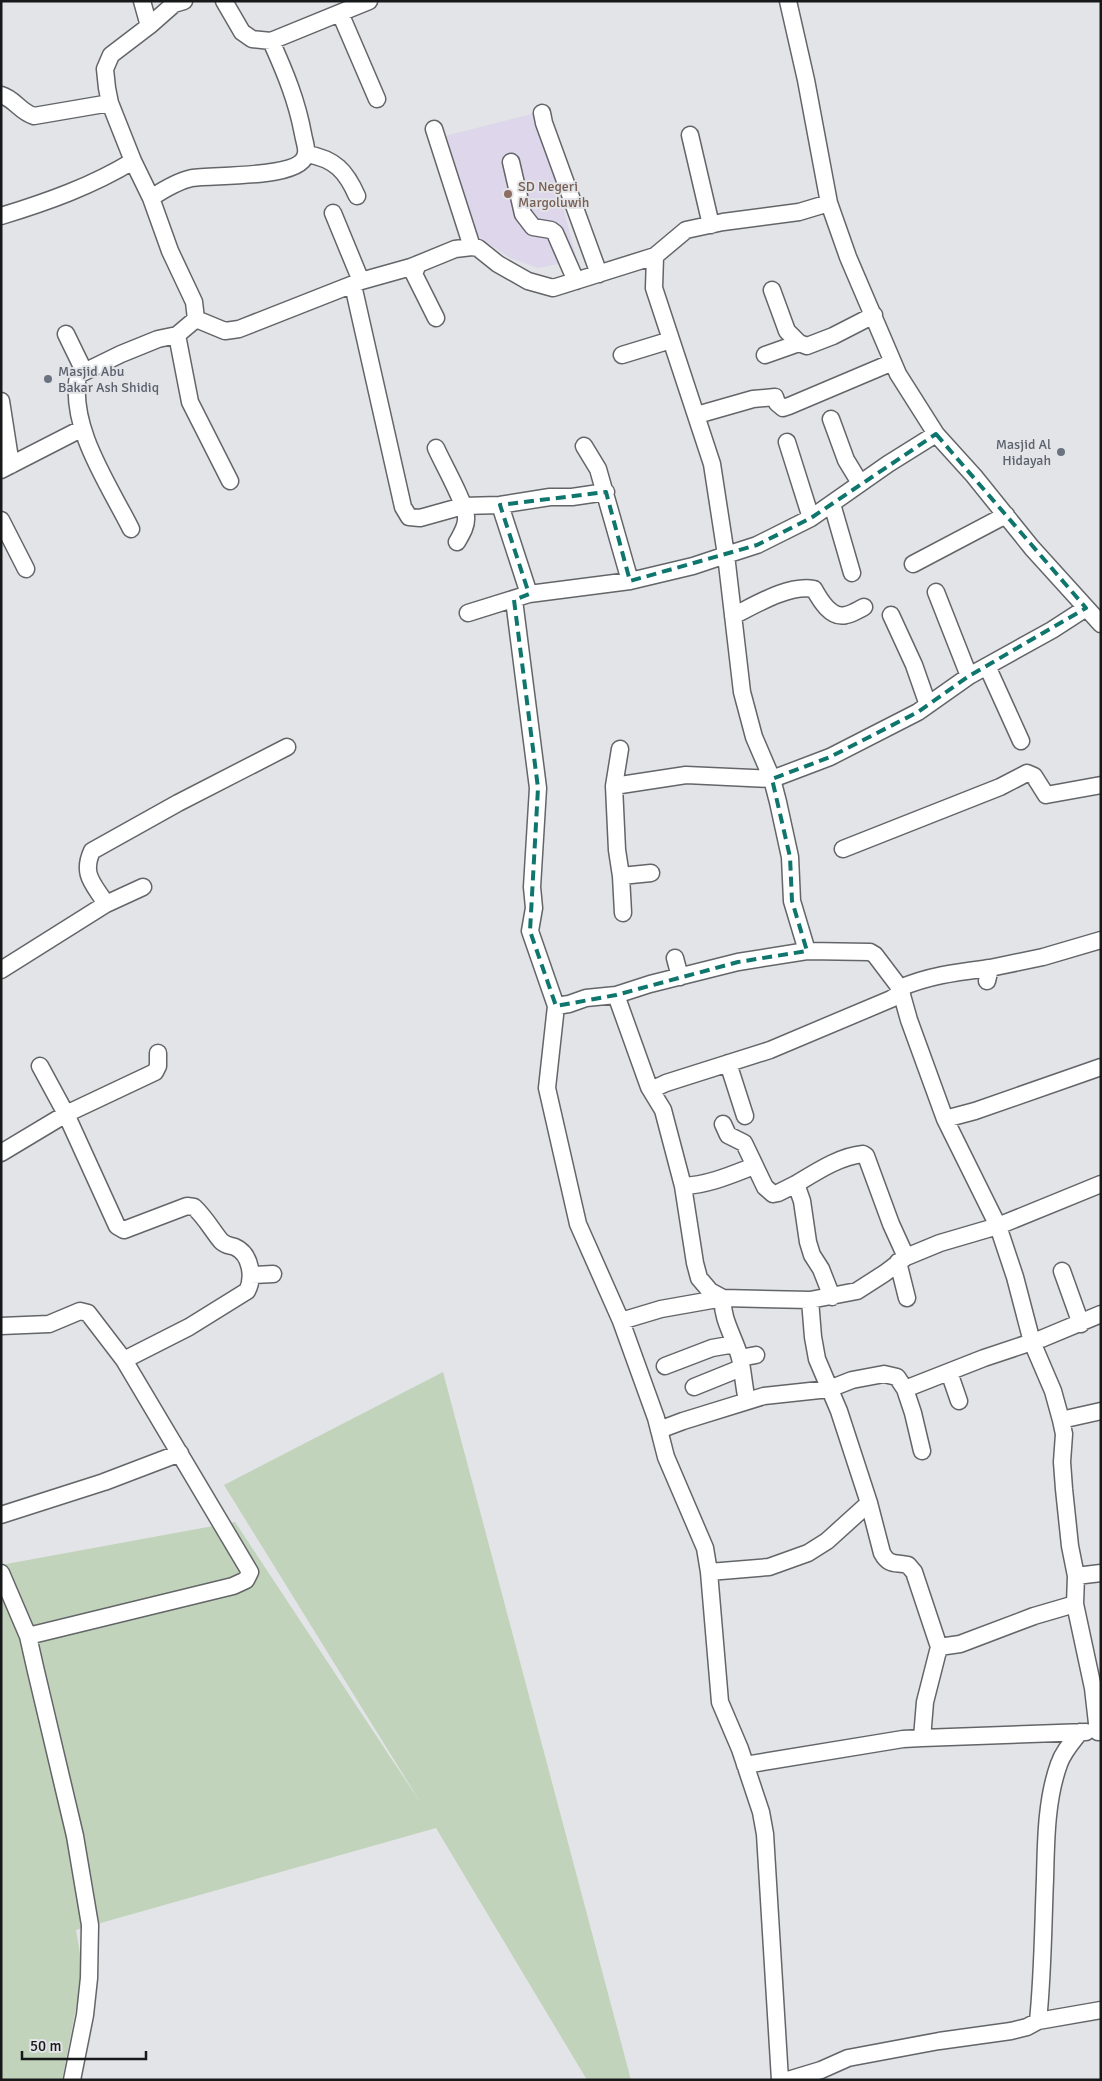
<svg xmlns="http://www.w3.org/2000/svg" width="1102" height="2081" font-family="Signika,sans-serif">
	<rect width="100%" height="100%" fill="#e2e4e7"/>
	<path fill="#ded6eb" d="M 535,113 L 553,170 L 577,260 L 538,268 L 510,258 L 473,233 L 441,137 Z"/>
	<path fill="#c1d3ba" d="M 443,1372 L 631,2080 L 587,2080 L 436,1828 L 76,1930 L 83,1972 L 62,2080 L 1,2080 L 1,1565 L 235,1522 L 422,1805 L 224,1485 Z"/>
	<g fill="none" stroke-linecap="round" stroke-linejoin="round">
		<g stroke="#636568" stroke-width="19">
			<path id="minor" d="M 142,1 L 149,26 L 111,55 L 105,69 L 107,88 L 110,103 L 133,161 L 151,198 L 170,251 L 194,302 L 196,319 L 225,331 L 239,329 L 361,281 L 411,267 L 455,249 L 472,247 L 478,248 L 498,264 L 528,281 L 553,288 L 655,256
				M 224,1 L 242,32 L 252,39 L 271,41 L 369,1
				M 788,1 L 806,80 L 829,203 L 848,257 L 898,374 L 936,434 L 974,476 L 1032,548 L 1101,624
				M 340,13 L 377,99
				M 149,26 L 174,4 L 184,1
				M 1,95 C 15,99 20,112 34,116 L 110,103
				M 542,113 L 544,123 L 599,274
				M 434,129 L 472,247
				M 690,135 L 711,225
				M 307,154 C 335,159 346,171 357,196
				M 511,162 L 523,214 L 533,227 L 551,230 L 555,233 L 576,281
				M 151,198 C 163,190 178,181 192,178 C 213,174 304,180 306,153 C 307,148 304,140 303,134 C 297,101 285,72 271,41
				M 829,203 L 799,212 L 723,222 L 686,230 L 655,256 L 654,288 L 712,464 L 726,555 L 757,545 L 811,518 L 888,464 L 936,434
				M 333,213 L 361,281
				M 1,216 C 47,202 92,186 133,161
				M 418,264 L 414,274 L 436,318
				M 353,285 L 403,507 L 409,517 L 420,518 L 463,506 L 500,505 L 550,497 L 572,497 L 606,492
				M 772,290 L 787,331 L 799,343 L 807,346 L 833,336 L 874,315
				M 66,334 L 84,371
				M 177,335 L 190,402 L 230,481
				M 622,355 L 671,340
				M 765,355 L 799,343
				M 1,401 L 11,465
				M 697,415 L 753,399 L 775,397 L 777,403 L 783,408 L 789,406 L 893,362
				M 831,419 L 846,460 L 860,483
				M 787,442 L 811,518
				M 584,446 L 598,469 L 630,581
				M 436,448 C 442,462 466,504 466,517 C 467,526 461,535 457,542
				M 1,470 L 81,429
				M 832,504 L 852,573
				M 500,505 L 529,594
				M 1,520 L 26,569
				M 131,529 C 108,483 69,428 78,375 L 121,354 L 158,339 L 177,335 L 196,319
				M 913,564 L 1006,515
				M 936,592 L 969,676
				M 514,600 L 538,788 L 532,887 L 534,908 L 530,931 L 556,1006 L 569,1004 L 586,998 L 616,995 L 650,984 L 738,962 L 807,951 L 870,952 L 875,955 L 900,988 L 909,1020 L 945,1119 L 998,1226 L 940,1243 L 906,1257 L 885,1273 L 857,1291 L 810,1300 L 723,1298 L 661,1309 L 621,1321
				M 468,613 L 529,594 L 630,581 L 693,566 L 726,555 L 742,692 L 754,737 L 772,779 L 686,775 L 614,786 L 617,850 L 621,876 L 651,873
				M 891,615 L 914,665 L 928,705
				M 733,616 C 755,605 789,584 814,589 C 820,600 831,619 846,615 C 852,614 858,610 864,607
				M 987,666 L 1021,741
				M 614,786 L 620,749
				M 843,849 L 1000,787 L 1027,773 L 1034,776 L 1046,795 L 1101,785
				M 621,876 L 623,913
				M 106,904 C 94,884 81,875 92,851 L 178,803 L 287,747
				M 807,951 L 792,901 L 790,857 L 778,802 L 772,779 L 830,757 L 918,712 L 969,676 L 1052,630 L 1086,608
				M 675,958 L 680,977
				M 990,968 L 1043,957 L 1101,940
				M 1,970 L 106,904 L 143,887
				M 900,988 C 930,975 959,972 990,968 L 987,981
				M 616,995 L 649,1087 L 663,1110 L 683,1186 L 695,1263 L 699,1278 L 710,1291 L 723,1298 C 721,1319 735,1338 740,1358 C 743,1372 744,1387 747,1401
				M 556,1006 L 547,1088 L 578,1224 L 621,1321 L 656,1418 L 666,1457 L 705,1548 L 709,1572 L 720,1702 L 740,1749 L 761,1812 L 765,1834 L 780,2080
				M 728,1063 L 745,1116
				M 40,1066 L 66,1114 L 155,1072 L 158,1066 L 158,1053
				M 651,1090 L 666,1083 L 770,1050 L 891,999 L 902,992
				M 945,1119 L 975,1111 L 1101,1067
				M 723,1124 L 728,1135 L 744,1143 L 765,1187 L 773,1194 L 778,1193 L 796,1184
				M 1,1153 L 66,1114 L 117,1226 L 124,1230 L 187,1206 L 194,1207 C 205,1217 212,1230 221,1241 C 226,1246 229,1245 235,1247 C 251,1254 254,1278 247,1291 L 189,1327 L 124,1360
				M 683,1186 C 708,1185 731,1175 754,1166
				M 898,1262 L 907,1298
				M 1062,1271 L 1081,1324
				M 252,1275 L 273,1274
				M 832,1297 L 821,1269 L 812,1255 L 808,1242 L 802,1201 L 796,1184 C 816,1172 840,1156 863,1154 L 866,1156 L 891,1224 L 906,1257
				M 810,1300 L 813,1337 L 817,1359 L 839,1411 L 869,1503 L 882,1553 C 889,1566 895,1562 908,1565 L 914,1572 L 939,1647
				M 1,1326 L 49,1324 L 80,1311 L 88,1313 L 124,1360 L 250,1572 L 246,1580 L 233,1586 L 28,1636
				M 740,1358 L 756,1355
				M 665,1366 L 712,1348 L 735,1344
				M 949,1372 L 959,1401
				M 694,1387 L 741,1368
				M 905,1389 L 984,1358 L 1041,1339 L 1101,1314
				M 1061,1420 L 1101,1411
				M 659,1430 L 683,1421 L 764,1396 L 829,1389 L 852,1380 L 884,1374 L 897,1377 L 905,1389 L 913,1413 L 922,1451
				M 1,1515 L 104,1482 L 180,1453
				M 709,1572 L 769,1567 L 808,1553 L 827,1541 L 869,1503
				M 1,1573 L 28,1636 L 35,1667 L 75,1836 L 90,1925 L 89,1978 L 85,2015 L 72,2080
				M 1076,1576 L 1101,1573
				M 1098,1732 L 1093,1688 L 1075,1604 L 1076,1576 L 1070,1546 L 1064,1489 L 1062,1462 L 1064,1434 L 1061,1420 L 1053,1391 L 1032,1342 L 1015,1277 L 998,1226 L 1101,1184
				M 922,1738 L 1086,1732
				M 745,1765 L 903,1739 L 922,1738 L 925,1702 L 939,1647 L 960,1644 L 1034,1616 L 1075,1604
				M 1038,2021 C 1043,1973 1043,1926 1045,1879 C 1046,1841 1046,1800 1059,1764 C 1063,1752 1072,1742 1080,1732
				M 788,2080 L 821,2070 L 848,2058 L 939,2041 L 1011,2031 L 1027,2027 L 1038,2021 L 1101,2010"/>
		</g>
		<use href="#minor" stroke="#fff" stroke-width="16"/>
	</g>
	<path fill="none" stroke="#0f766e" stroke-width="4" stroke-dasharray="10 6" stroke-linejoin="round" d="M 936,434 L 1086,608 L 969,676 L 918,712 L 830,757 L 772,779 L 790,857 L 792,901 L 807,951 L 738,962 L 616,995 L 556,1006 L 530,931 L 538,788 L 514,600 L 529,594 L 500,505 L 606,492 L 630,581 L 757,545 L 811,518 Z"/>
	<circle fill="#8d6e63" stroke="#e2e4e7" stroke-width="2" cx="508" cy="194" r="5"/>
	<g fill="#6b7280" stroke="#e2e4e7" stroke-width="2">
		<circle cx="48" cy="379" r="5"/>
		<circle cx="1061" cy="452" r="5"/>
	</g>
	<g text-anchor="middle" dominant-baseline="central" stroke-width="4" stroke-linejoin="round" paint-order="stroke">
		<g font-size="14" fill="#785e54" stroke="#e2e4e7" text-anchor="start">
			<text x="518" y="186">SD Negeri<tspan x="518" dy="16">Margoluwih</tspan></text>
		</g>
		<g font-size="14" fill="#5b616d" stroke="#e2e4e7" text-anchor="start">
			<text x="58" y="371">Masjid Abu<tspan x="58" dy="16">Bakar Ash Shidiq</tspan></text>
			<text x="1051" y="444" text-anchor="end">Masjid Al<tspan x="1051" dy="16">Hidayah</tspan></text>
		</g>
	</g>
	<rect width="1102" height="2081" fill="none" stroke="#171819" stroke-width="5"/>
	<path d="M22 2051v8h124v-8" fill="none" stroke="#171819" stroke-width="2.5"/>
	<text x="30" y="2051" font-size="15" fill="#171819" stroke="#e2e4e7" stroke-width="4" paint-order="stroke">50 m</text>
</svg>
